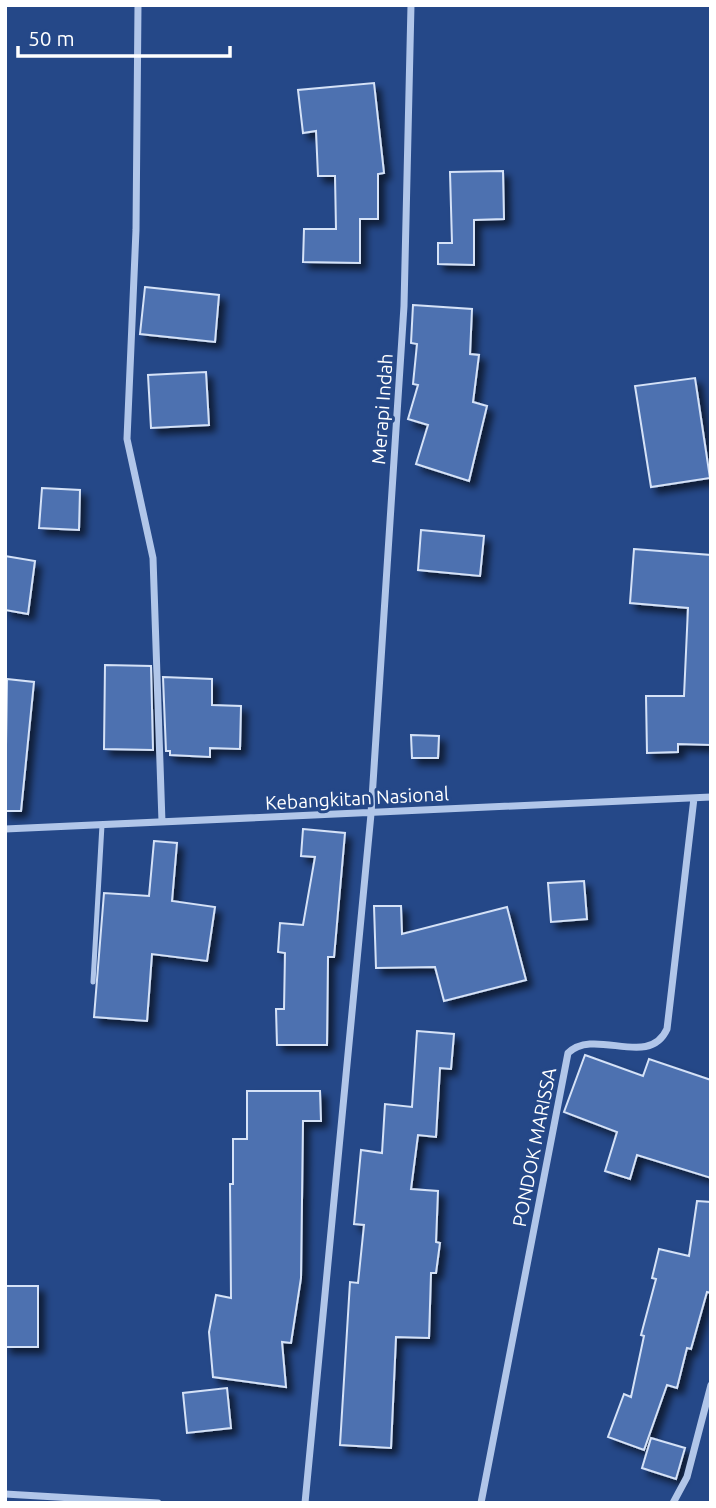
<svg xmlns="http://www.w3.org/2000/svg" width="716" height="1508" font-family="Ubuntu,sans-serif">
	<defs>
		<filter id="shadow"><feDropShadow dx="6" dy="6" stdDeviation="3.5" flood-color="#0009"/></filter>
	</defs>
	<rect width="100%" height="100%" fill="#254888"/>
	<path fill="#4d71b0" stroke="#d5e2f7" stroke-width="2" filter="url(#shadow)" d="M 374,83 L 384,173 L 378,174 L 378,219 L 360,219 L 360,263 L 303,262 L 304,229 L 336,229 L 335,176 L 318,176 L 316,131 L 303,133 L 298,90 Z
		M 503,171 L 504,219 L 474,220 L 474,265 L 438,264 L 438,243 L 452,243 L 450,172 Z
		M 145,287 L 219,295 L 215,342 L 140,334 Z
		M 413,305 L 472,309 L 470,354 L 479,355 L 473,402 L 487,406 L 469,481 L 416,464 L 428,425 L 408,419 L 418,385 L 413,384 L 417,344 L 411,343 Z
		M 206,372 L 209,425 L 151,428 L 148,375 Z
		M 695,378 L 710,478 L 651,487 L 635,386 Z
		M 42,488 L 80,490 L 79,530 L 39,528 Z
		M 421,530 L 484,536 L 480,576 L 418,570 Z
		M 634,549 L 711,555 L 711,745 L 678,744 L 678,752 L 647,753 L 646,696 L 684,696 L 688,608 L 630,603 Z
		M 5,556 L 35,561 L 28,614 L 5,610 Z
		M 105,665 L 151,666 L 153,750 L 104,749 Z
		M 163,677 L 212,679 L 212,705 L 241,706 L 240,749 L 210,748 L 210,757 L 170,755 L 170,751 L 166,751 Z
		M 7,679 L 34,682 L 21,811 L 5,811 Z
		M 411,735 L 439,736 L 438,758 L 412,758 Z
		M 303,829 L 345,833 L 334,957 L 328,957 L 327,1045 L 277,1045 L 276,1009 L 284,1009 L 285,953 L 278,952 L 280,923 L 303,925 L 315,857 L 301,856 Z
		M 154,841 L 177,843 L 172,901 L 215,907 L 207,961 L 152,954 L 147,1021 L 94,1017 L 104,893 L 149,896 Z
		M 584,881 L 587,919 L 551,922 L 548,883 Z
		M 374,906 L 401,906 L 402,934 L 507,907 L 526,980 L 444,1001 L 435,967 L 376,968 Z
		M 417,1031 L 454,1034 L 451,1069 L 440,1068 L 436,1137 L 418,1135 L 411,1189 L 438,1191 L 436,1242 L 440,1243 L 436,1273 L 431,1273 L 429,1338 L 396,1337 L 391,1448 L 340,1445 L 350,1282 L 358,1283 L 364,1225 L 354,1224 L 361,1150 L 382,1153 L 385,1104 L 412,1107 Z
		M 585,1055 L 643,1076 L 649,1059 L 711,1080 L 711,1178 L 637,1155 L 630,1179 L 605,1171 L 617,1132 L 564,1112 Z
		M 247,1091 L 320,1091 L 321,1121 L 303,1121 L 301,1278 L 291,1343 L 282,1342 L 286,1387 L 213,1377 L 209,1332 L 216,1295 L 231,1298 L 230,1184 L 233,1184 L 233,1139 L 247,1139 Z
		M 697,1201 L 711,1202 L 711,1293 L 707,1292 L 691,1349 L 687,1348 L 677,1388 L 667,1385 L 644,1450 L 608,1437 L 624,1394 L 631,1397 L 644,1336 L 641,1335 L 656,1279 L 652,1278 L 659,1249 L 689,1256 Z
		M 5,1286 L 38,1286 L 38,1347 L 5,1347 Z
		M 227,1388 L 231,1428 L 187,1433 L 183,1393 Z
		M 651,1438 L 685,1448 L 676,1479 L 642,1468 Z"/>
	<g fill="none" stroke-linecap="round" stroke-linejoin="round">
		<path stroke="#b1c6e9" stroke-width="5" d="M 93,982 L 102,825"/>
		<path stroke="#b1c6e9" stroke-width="7" d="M 138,5 L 136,230 L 127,439 L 153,558 L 162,822
			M 5,829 L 711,797
			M 5,1494 L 158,1503
			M 305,1503 L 371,814 L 404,306 L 411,5
			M 481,1503 L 568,1053 C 595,1027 649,1069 667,1029 L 694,798
			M 673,1503 L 687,1477 L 711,1385"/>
	</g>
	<g text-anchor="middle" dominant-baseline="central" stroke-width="6" stroke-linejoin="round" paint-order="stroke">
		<g font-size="19" fill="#fff" stroke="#254888">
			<text transform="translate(382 409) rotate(-86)">Merapi Indah</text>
			<text transform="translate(357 798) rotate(-3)">Kebangkitan Nasional</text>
			<text transform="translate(534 1147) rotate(-79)">PONDOK MARISSA</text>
		</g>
	</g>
	<rect width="716" height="1508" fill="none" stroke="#ffffff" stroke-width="14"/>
	<path d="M18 46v10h212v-10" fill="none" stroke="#ffffff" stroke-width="3.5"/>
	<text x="28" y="46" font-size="21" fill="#ffffff" stroke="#254888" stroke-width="5" paint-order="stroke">50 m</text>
</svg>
